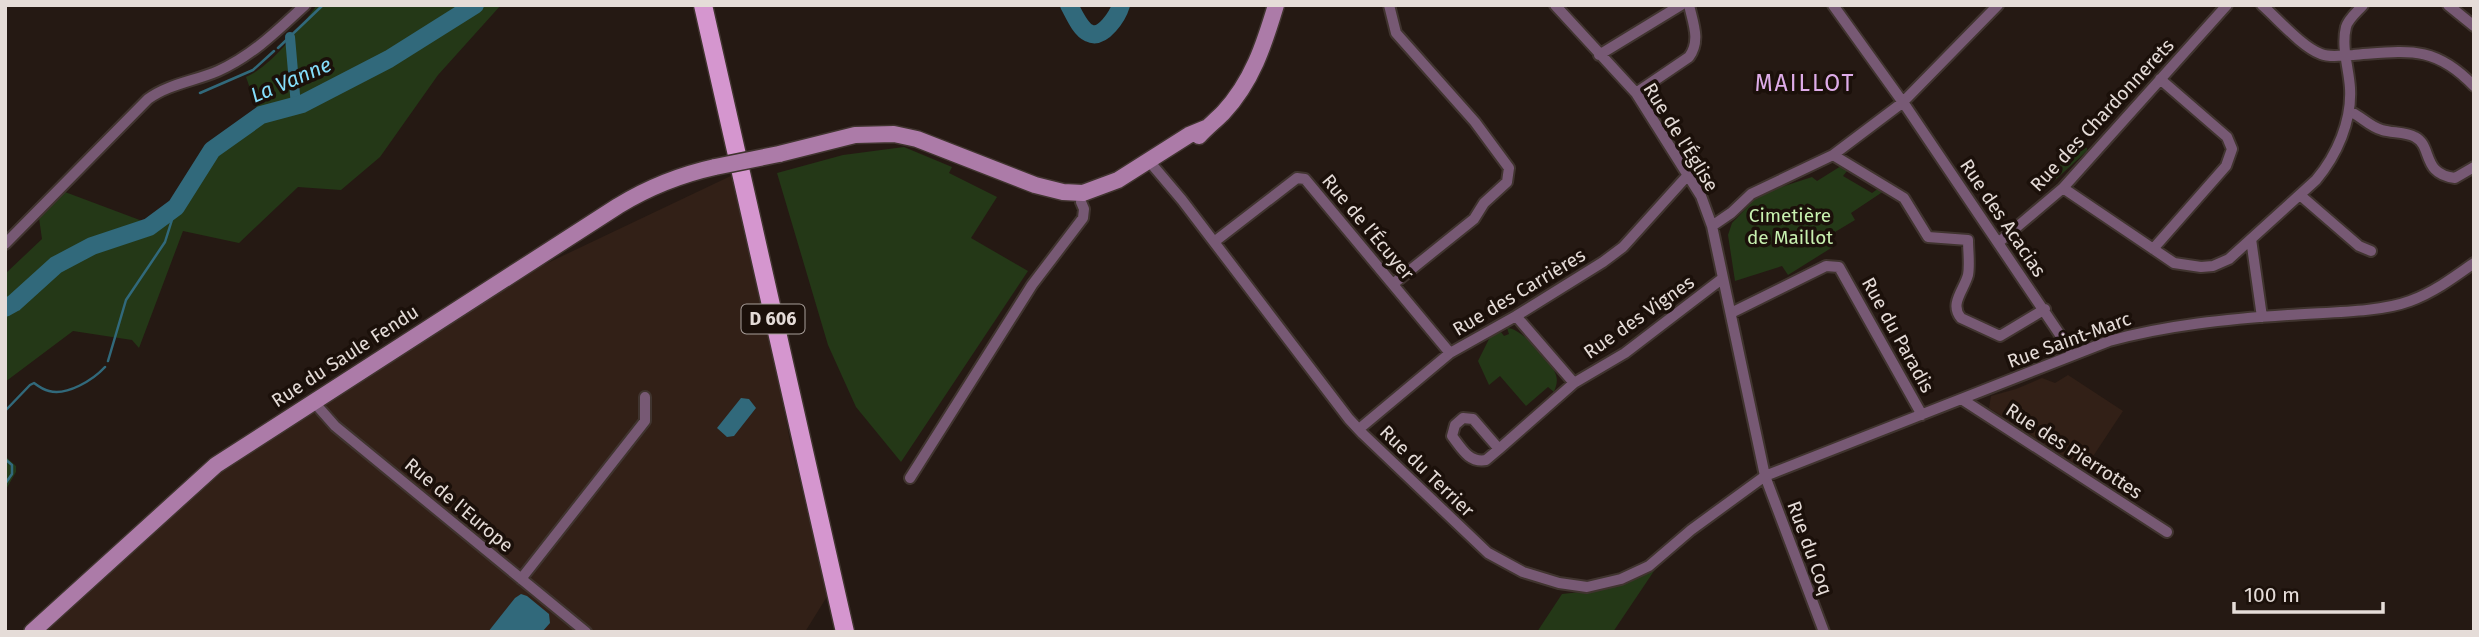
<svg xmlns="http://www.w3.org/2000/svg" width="2479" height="637" font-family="'Fira Sans',sans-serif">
	<rect width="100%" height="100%" fill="#251913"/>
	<path fill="#322017" d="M 737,173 L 791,446 L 828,595 L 805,632 L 26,632 L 150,518 L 455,307 Z
		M 2068,375 L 2123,411 L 2084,470 L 1989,408 L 1991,396 L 2016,389 L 2042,378 L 2055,383 Z"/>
	<path fill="#243817" d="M 317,5 L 501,5 L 438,75 L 380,157 L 341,190 L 298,187 L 239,243 L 183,231 L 139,348 L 132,340 L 73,331 L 5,382 L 5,274 L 42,239 L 39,218 L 65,192 L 145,222 L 172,203 L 210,147 L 258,111 L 246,77 C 273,65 299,29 317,5 Z
		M 904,147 L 952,167 L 949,173 L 997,197 L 971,238 L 1028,271 L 901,462 L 856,407 L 828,345 L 777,173 L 843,155 Z
		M 2082,147 L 2087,148 L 2087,151 L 2053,182 L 2060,164 Z
		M 1841,166 L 1851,166 L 1843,176 L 1872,193 L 1879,188 L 1884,191 L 1851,213 L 1855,220 L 1830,235 L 1836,245 L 1788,275 L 1782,266 L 1735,281 L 1728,235 L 1732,223 L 1754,200 L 1766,192 L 1812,177 L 1817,181 Z
		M 1507,328 C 1520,327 1553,362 1556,375 C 1558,382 1556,386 1554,392 L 1548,387 L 1526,406 L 1500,376 L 1489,385 L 1478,361 L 1490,337 L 1501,332 L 1504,336 L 1509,334 Z
		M 5,456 L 16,466 L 16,472 L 5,491 Z
		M 1656,568 L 1613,632 L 1537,632 L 1562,594 L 1589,591 Z"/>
	<path fill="#31697b" d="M 741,398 L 749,399 L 756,408 L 734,436 L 727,437 L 717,428 Z
		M 521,594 L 527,596 L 549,614 L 550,623 L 542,632 L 488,632 L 515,598 Z"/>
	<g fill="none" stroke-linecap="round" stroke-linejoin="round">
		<path stroke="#31697b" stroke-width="2.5" d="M 278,48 L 323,5
			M 200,93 L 253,70 L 274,51
			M 108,361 L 126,300 L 165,242 L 176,207
			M 5,411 L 30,385 L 34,383 C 38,386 44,390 49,391 C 67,396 93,380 105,367
			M 5,459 L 12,465 L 12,474 L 5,484"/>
		<path stroke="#31697b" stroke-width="10" d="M 290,37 L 296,106"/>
		<path stroke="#31697b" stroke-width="18" d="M 1069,5 C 1074,14 1080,29 1089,33 C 1103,40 1118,15 1121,5
			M 5,308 L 14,303 L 56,265 L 92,246 L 149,227 L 176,207 L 212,150 L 261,115 L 302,104 L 389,59 L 475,5"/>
		<g stroke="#40342f" stroke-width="14">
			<path id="street" d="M 1389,5 L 1396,33 L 1475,122 L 1509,168 L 1507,182 L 1484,203 L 1474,219 L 1393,284
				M 1555,5 L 1636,93 L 1701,196 L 1712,226 L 1765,476 L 1824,632
				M 1833,5 L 1907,108 L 2073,354
				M 2262,5 C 2278,19 2302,47 2321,54 C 2331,58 2342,55 2353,55 C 2407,51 2434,44 2474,86
				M 2448,5 L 2474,26
				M 1599,55 L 1681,5
				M 1636,93 L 1689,57 C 1701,41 1693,23 1689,5
				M 2349,111 C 2361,116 2370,127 2382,130 C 2392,133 2406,132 2415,137 C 2433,146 2421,174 2455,178 L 2474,167
				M 1833,155 L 1904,198 L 1928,237 L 1968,240 C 1968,251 1970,265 1968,275 C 1964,290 1949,304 1961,318 L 2000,336 L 2045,309
				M 1149,161 L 1182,200 L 1349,419 L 1363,434 L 1488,553 L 1523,572 L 1559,583 L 1587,587 L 1621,579 L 1649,566 L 1691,530 L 1765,476 L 2109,341 C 2167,325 2228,319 2288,315 C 2324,312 2378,313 2410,301 C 2434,292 2453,278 2474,263
				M 2063,188 L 2174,263 L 2201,267 L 2213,266 L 2229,259 L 2316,180 C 2337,155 2352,121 2350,88 C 2349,69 2341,47 2346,27 C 2348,19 2358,11 2363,5
				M 2300,195 L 2359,246 L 2371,251
				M 1712,226 L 1731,213 L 1751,194 L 1833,155 L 1902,103 L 1998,5
				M 2251,239 L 2262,317
				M 1214,242 L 1297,178 L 1305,179 L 1450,353
				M 1998,243 L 2063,188 L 2227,5
				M 5,244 L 148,99 C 168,84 195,81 218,71 C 252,56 278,30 305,5
				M 2153,249 L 2226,166 L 2232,149 L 2227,137 L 2160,79
				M 1731,313 L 1826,266 L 1839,267 L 1922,415
				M 1516,316 L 1574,383
				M 1963,400 L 2167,532
				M 313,401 L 335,426 L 586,632
				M 1359,429 L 1450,353 L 1516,316 L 1603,262 L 1623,247 L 1688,175
				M 1499,449 L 1486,460 C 1469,463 1462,449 1452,436 L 1455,425 L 1463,418 L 1473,419 L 1499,449 L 1574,383 L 1625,353 L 1723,278
				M 910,478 L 1032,285 L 1083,218 L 1084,209 L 1081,202
				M 521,579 L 645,421 L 645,397"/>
		</g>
		<g stroke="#40342f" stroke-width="19">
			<path id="secondary" d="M 1199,136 C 1206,128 1215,121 1223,113 C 1252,82 1264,45 1276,5
				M 779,154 L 855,135 L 894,134 L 917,139 L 1035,185 L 1063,192 L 1083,193 L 1118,180 L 1189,135 L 1206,128
				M 32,632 L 216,465 L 618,206 C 649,187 679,175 715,167"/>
		</g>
		<g stroke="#40342f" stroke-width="21">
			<path id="primary" d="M 703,5 L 845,632"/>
		</g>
		<use href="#street" stroke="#775974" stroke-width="10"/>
		<use href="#secondary" stroke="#ac7ba8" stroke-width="16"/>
		<use href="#primary" stroke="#d596cf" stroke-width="18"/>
		<g stroke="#40342f" stroke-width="19" stroke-linecap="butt">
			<path id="secondary-bridge" d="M 715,167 L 779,154"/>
		</g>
		<use href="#secondary-bridge" stroke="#ac7ba8" stroke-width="16"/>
	</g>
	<g text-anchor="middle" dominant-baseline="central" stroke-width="7" stroke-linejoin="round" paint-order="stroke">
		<rect fill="#1b100a" stroke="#a89f9a" stroke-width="2" x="741.5" y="304.5" width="63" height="29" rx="5"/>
		<g font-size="18" font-weight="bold" fill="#e5dcd8">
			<text x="773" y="319">D 606</text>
		</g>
		<g font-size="19" fill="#e5dcd8" stroke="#1b100a">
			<text transform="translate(2102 115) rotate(-47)">Rue des Chardonnerets</text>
			<text transform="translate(1681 137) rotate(58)">Rue de l'Église</text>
			<text transform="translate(2003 218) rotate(56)">Rue des Acacias</text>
			<text transform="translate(1368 227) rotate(50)">Rue de l’Écuyer</text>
			<text transform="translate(1519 292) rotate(-31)">Rue des Carrières</text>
			<text transform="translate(1639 317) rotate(-35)">Rue des Vignes</text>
			<text transform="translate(1898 335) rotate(61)">Rue du Paradis</text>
			<text transform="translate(2069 340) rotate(-20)">Rue Saint-Marc</text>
			<text transform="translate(345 356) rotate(-33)">Rue du Saule Fendu</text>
			<text transform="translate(2074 451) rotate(33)">Rue des Pierrottes</text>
			<text transform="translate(1427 471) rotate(44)">Rue du Terrier</text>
			<text transform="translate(459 505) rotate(40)">Rue de l'Europe</text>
			<text transform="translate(1810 548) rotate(70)">Rue du Coq</text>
		</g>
		<g font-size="19" fill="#c8f1b0" stroke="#1b100a">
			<text x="1790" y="215">Cimetière<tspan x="1790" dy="22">de Maillot</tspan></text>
		</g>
		<g font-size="21" font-style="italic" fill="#85defc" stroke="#1b100a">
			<text transform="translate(291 80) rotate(-23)">La Vanne</text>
		</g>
		<g font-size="23" letter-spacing="2" fill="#deace9" stroke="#1b100a">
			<text x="1805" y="83">MAILLOT</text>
		</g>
	</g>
	<rect width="2479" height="637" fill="none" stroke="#e5dcd8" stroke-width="14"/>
	<path d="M2234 602v10h149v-10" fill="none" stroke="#e5dcd8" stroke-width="3.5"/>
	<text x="2244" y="602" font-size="21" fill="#e5dcd8" stroke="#1b100a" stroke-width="5" paint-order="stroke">100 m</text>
</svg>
